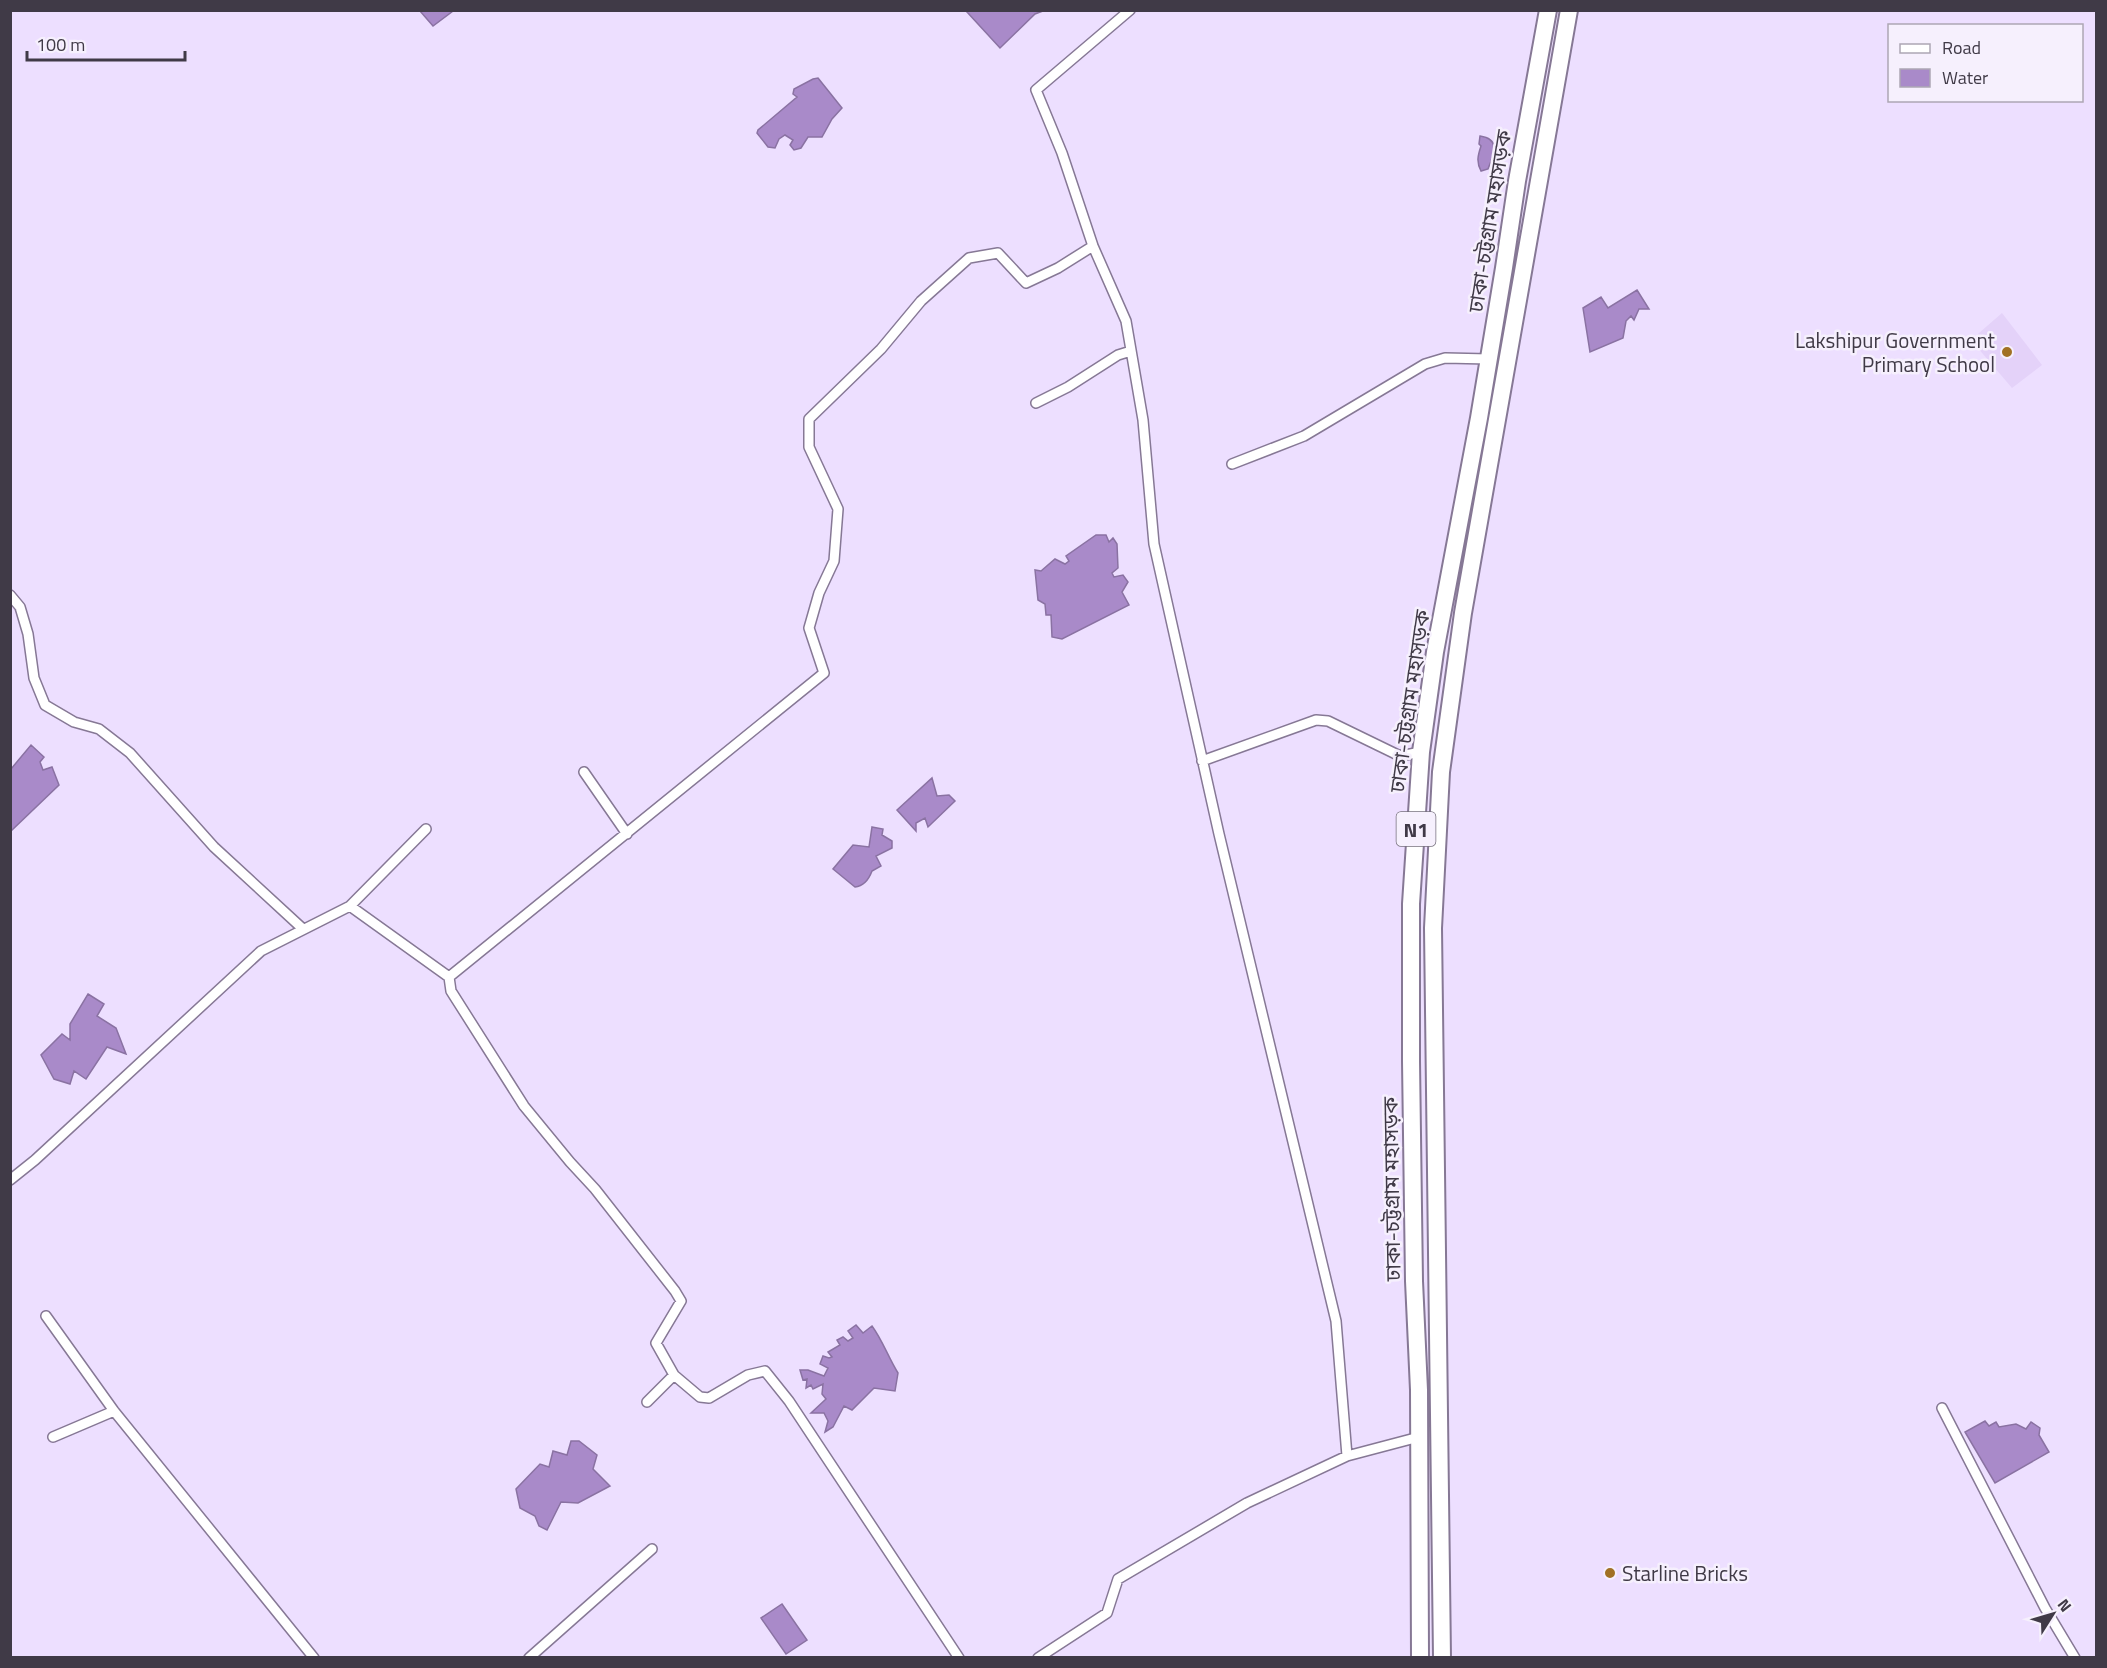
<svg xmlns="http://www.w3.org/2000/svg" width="2107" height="1668" font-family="'Titillium Web','Noto Sans Bengali',sans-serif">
	<rect width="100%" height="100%" fill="#eddfff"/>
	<path fill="#e4d2f9" d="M 2002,313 L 2042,365 L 2012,388 L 1971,340 Z"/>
	<path fill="#a98ac9" stroke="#8a72a2" stroke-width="1.5" d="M 969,10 L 1043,10 L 1043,11 L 1035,14 L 1000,48 L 967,12 Z
		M 420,11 L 453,11 L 433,26 Z
		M 818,78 L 842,108 L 832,119 L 822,137 L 808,137 L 801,148 L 794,150 L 790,145 L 793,140 L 785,135 L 779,139 L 775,148 L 768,147 L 757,133 L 758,130 L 797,97 L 793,94 L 794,89 L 813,79 Z
		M 1480,136 C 1501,139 1494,154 1488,169 L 1481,171 C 1476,162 1478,155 1481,146 L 1479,144 Z
		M 1637,290 L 1649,309 L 1639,309 L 1634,320 L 1631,316 L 1626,321 L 1623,338 L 1590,352 L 1583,308 L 1601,297 L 1608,308 Z
		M 1096,535 L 1106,535 L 1109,542 L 1113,538 L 1117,544 L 1118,568 L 1112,573 L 1114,577 L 1123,575 L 1128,582 L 1122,592 L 1129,605 L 1062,639 L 1052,637 L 1051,615 L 1046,615 L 1045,604 L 1038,600 L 1035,570 L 1041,571 L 1055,559 L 1065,564 L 1069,561 L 1066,556 Z
		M 31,745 L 44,757 L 40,762 L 43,770 L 52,767 L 59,785 L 11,831 L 11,769 Z
		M 932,778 L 937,796 L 949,795 L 955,801 L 928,827 L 925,818 L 916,823 L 916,831 L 897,810 Z
		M 872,827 L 883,829 L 882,835 L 892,841 L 892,848 L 876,856 L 881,866 L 872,871 C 869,879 864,886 855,887 L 833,869 L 853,845 L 869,847 Z
		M 88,994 L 104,1004 L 97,1016 L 116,1028 L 126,1054 L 107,1047 L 86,1079 L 74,1071 L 70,1084 L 54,1079 L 41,1055 L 62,1034 L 70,1040 L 70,1024 Z
		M 856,1325 L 863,1333 L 872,1326 C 883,1341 888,1357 898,1373 L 895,1391 L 874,1388 L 852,1410 L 844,1406 L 833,1427 L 825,1432 L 828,1421 L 824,1413 L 811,1413 L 826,1399 L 822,1394 L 823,1384 L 813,1389 L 811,1385 L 806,1388 L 807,1379 L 803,1380 L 800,1370 L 808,1370 L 824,1376 L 828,1368 L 820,1364 L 823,1356 L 829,1358 L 832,1357 L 828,1352 L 840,1345 L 837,1340 L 843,1337 L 848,1341 L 853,1338 L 848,1331 Z
		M 1985,1421 L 1989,1426 L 1996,1422 L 1999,1427 L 2016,1424 L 2026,1429 L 2031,1422 L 2040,1428 L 2039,1435 L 2049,1452 L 1995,1483 L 1965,1432 Z
		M 571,1441 L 579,1441 L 597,1455 L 593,1469 L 610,1486 L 578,1503 L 561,1502 L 547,1530 L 539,1526 L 535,1516 L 520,1508 L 516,1489 L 540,1464 L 549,1467 L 553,1451 L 567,1455 Z
		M 782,1604 L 807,1640 L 786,1654 L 761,1618 Z"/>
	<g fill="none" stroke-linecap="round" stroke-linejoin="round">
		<g stroke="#867895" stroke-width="12">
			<path id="street" d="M 1130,10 L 1036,90 L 1062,153 L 1093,246 L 1126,321 L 1143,420 L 1154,544 L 1219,834 L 1336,1321 L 1347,1456
				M 1036,403 L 1068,387 L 1118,355 L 1131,351
				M 1232,464 L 1304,436 L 1425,364 L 1445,358 L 1489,359
				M 10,595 L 20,607 L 28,634 L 34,678 L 45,705 L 74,722 L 99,729 L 130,753 L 214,847 L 303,929
				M 1202,761 L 1316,720 L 1328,721 L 1400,756 L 1421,752
				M 584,772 L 627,834
				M 350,906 L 426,829
				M 449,977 L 451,991 L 524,1106 L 570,1162 L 595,1189 L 675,1291 L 681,1301 L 656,1343 L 674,1375 L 700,1397 L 709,1398 L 748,1375 L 765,1371 L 789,1401 L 959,1658
				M 10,1180 L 35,1160 L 261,951 L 350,906 L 449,977 L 824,673 L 809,628 L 819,593 L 834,561 L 838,509 L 809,447 L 809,419 L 881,349 L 921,301 L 969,258 L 998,253 L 1026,283 L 1058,268 L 1093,246
				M 46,1316 L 114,1411 L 314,1658
				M 647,1402 L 674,1375
				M 1942,1408 L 2045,1608 L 2075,1658
				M 53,1437 L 114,1411
				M 529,1658 L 652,1549
				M 1038,1658 L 1107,1613 L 1118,1579 L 1247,1503 L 1347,1456 L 1419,1437"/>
		</g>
		<g stroke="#867895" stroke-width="20">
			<path id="highway" d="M 1420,1658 L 1419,1390 L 1414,1281 L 1411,1061 L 1411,904 L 1421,752 L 1435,652 L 1479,418 L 1504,268 L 1517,181 L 1548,10
				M 1442,1658 L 1433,928 L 1441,772 L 1463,613 L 1569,10"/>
		</g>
		<use href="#street" stroke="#fff" stroke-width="9"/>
		<use href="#highway" stroke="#fff" stroke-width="16"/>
	</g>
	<g fill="#a17124" stroke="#f6f0fd" stroke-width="2">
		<circle cx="2007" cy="352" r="6"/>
		<circle cx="1610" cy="1573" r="6"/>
	</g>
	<g text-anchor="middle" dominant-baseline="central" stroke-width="5" stroke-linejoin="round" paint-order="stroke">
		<rect fill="#f6f0fd" stroke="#77717e" stroke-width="1.5" x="1396.5" y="812" width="39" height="34" rx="4.5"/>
		<g font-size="20" font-weight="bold" fill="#403a47">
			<text x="1416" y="829">N1</text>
		</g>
		<g font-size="21" fill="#403a47" stroke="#f6f0fd">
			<text transform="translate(1489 221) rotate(-81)">ঢাকা-চট্টগ্রাম মহাসড়ক</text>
			<text transform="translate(1409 701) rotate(-82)">ঢাকা-চট্টগ্রাম মহাসড়ক</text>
			<text transform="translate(1391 1189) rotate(-91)">ঢাকা-চট্টগ্রাম মহাসড়ক</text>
		</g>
		<g font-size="21" fill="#403a47" stroke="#f6f0fd" text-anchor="end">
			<text x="1995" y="340">Lakshipur Government<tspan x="1995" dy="24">Primary School</tspan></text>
			<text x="1622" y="1573" text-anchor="start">Starline Bricks</text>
		</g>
	</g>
	<rect width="2107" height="1668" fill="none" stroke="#403a47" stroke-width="24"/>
	<rect x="1888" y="24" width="195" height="78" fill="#f6f0fd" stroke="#ada7b4" stroke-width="1.5"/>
	<rect x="1900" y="44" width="30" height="9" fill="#ffffff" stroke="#ada7b4" stroke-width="1.5"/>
	<text x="1942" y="54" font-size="18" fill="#403a47">Road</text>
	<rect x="1900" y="69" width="30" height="18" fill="#a98ac9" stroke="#ada7b4" stroke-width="1.5"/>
	<text x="1942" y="84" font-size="18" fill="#403a47">Water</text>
	<g transform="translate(2053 1614) rotate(53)" stroke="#f6f0fd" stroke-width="4.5" paint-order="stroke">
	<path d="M0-4.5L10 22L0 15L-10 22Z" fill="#403a47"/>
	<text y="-9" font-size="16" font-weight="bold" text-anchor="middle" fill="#403a47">N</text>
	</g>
	<path d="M27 51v9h158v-9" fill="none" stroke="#403a47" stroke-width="3"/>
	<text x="36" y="51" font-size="18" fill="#403a47" stroke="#f6f0fd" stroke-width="4.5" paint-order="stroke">100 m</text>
</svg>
